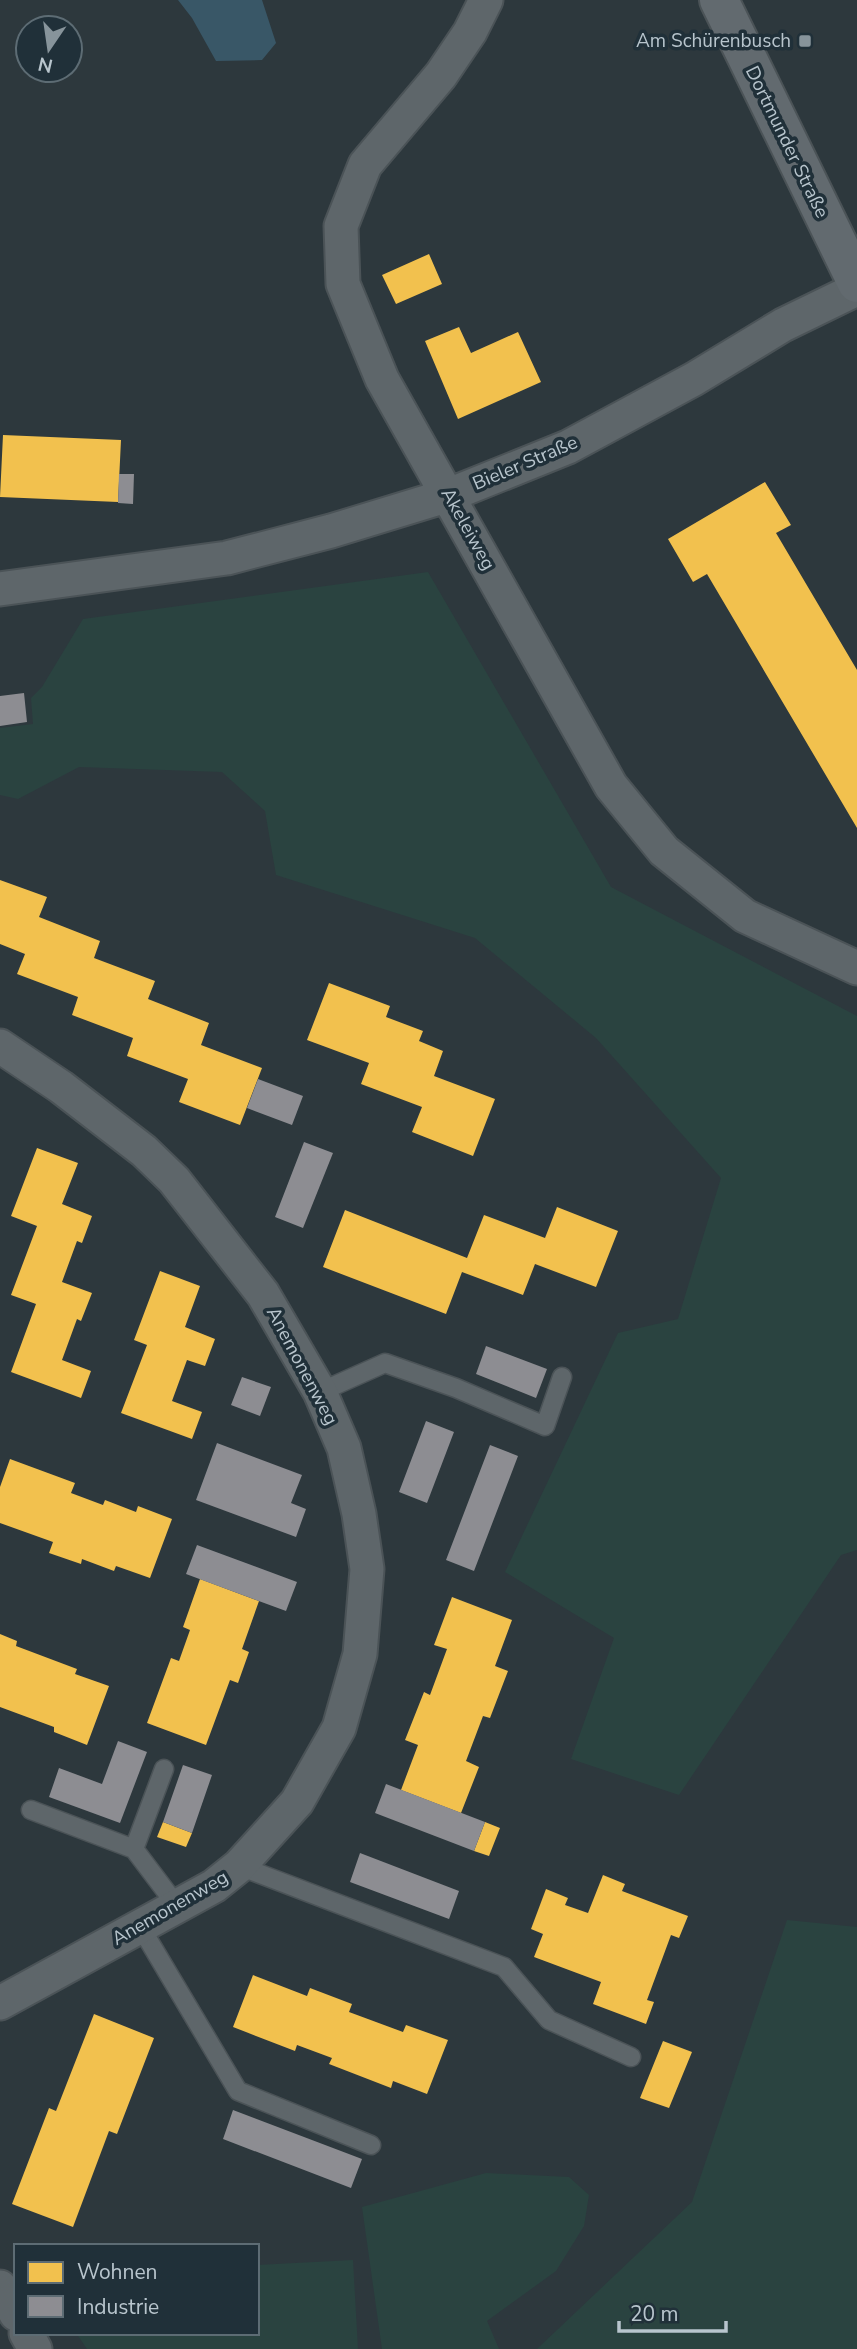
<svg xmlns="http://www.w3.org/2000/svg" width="857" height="2349" font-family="'Nunito Sans',sans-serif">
	<rect width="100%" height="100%" fill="#2d383d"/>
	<path fill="#2a4340" d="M 428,572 L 611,887 L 857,1016 L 857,1550 L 841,1555 L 679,1795 L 571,1759 L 614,1638 L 505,1572 L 618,1333 L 678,1319 L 721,1178 L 596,1038 L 475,938 L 276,875 L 265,811 L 222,772 L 79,767 L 18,799 L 0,795 L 0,728 L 33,724 L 31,698 L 42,687 L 83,619 Z
		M 787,1920 L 857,1927 L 857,2349 L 537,2349 L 692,2202 Z
		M 486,2173 L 569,2177 L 589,2195 L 584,2226 L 556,2271 L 487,2321 L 499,2349 L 382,2349 L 362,2207 Z
		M 353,2260 L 358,2349 L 87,2349 L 76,2333 L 257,2333 L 257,2265 Z"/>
	<path fill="#395767" d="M 178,0 L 262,0 L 276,43 L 262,60 L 216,61 L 192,18 Z"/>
	<path fill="#f2c14e" d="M 429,254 L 442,284 L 396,304 L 382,275 Z
		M 459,327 L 471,353 L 518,332 L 541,382 L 458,419 L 425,341 Z
		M 3,435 L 121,440 L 118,502 L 0,497 Z
		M 765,482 L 791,525 L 776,533 L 857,670 L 857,828 L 707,574 L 693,582 L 668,539 Z
		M 0,880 L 47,897 L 39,917 L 100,941 L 94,958 L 155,981 L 148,999 L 209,1023 L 201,1045 L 262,1068 L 240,1125 L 179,1102 L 188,1079 L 127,1056 L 133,1038 L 72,1015 L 78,997 L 17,974 L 25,954 L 0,944 Z
		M 329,983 L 390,1006 L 386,1017 L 423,1031 L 419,1041 L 443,1051 L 434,1076 L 495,1099 L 473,1156 L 412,1132 L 422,1107 L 361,1084 L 369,1063 L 307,1040 Z
		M 37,1148 L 78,1163 L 62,1204 L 92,1216 L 82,1243 L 77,1241 L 62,1282 L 92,1293 L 81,1321 L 77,1319 L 62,1360 L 91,1371 L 81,1398 L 11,1372 L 36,1304 L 11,1295 L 37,1226 L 11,1216 Z
		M 557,1207 L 618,1231 L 596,1287 L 535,1264 L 523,1295 L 462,1272 L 446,1314 L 323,1267 L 345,1210 L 467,1258 L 484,1215 L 545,1238 Z
		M 160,1271 L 200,1286 L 185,1327 L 215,1339 L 205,1366 L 187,1360 L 172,1401 L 202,1412 L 192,1439 L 121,1413 L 147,1345 L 134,1340 Z
		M 10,1459 L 75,1483 L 71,1493 L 103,1505 L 105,1500 L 136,1512 L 138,1506 L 172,1519 L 150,1578 L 116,1566 L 114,1571 L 82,1559 L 81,1564 L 49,1553 L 53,1542 L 0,1523 L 0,1487 Z
		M 200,1579 L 259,1601 L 242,1649 L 249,1652 L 238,1683 L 230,1680 L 206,1745 L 147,1723 L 171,1658 L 179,1661 L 190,1630 L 183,1627 Z
		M 452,1597 L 512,1620 L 495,1666 L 508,1671 L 490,1718 L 483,1716 L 466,1761 L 479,1767 L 461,1813 L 401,1790 L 418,1745 L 405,1740 L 424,1692 L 430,1695 L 447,1649 L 434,1645 Z
		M 0,1634 L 17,1641 L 16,1646 L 77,1669 L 75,1674 L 109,1686 L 87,1745 L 54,1732 L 54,1727 L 0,1707 Z
		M 163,1822 L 192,1833 L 186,1847 L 157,1837 Z
		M 485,1822 L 500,1828 L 489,1856 L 474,1851 Z
		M 603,1875 L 625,1884 L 622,1891 L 688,1916 L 679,1938 L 671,1935 L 647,2000 L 654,2002 L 646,2024 L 593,2004 L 601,1982 L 534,1957 L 543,1934 L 531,1929 L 546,1889 L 568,1898 L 565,1905 L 588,1913 Z
		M 253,1975 L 307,1996 L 310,1988 L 352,2004 L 349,2012 L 403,2032 L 406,2025 L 448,2040 L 427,2094 L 393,2081 L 391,2088 L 329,2064 L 332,2058 L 297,2045 L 295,2051 L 233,2027 Z
		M 94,2014 L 154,2038 L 117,2134 L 109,2131 L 73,2227 L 12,2204 L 49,2108 L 56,2111 Z
		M 663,2041 L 692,2052 L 669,2108 L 640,2098 Z"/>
	<path fill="#8d8d92" d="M 119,474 L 134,474 L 133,504 L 118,503 Z
		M 24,693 L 27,722 L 0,726 L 0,696 Z
		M 258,1079 L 303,1096 L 292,1125 L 247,1108 Z
		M 304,1142 L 333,1153 L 303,1228 L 275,1217 Z
		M 486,1346 L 547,1369 L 536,1398 L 476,1374 Z
		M 242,1377 L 271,1387 L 260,1416 L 231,1405 Z
		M 426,1421 L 454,1432 L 427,1503 L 399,1492 Z
		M 217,1443 L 302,1475 L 291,1503 L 306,1509 L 296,1537 L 196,1500 Z
		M 490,1445 L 518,1456 L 474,1571 L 446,1560 Z
		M 197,1545 L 297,1582 L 286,1611 L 186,1574 Z
		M 118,1741 L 147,1752 L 120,1823 L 49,1797 L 59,1768 L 102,1784 Z
		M 183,1765 L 212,1775 L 192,1833 L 163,1822 Z
		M 386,1784 L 485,1822 L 474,1851 L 375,1813 Z
		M 360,1853 L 459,1891 L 449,1919 L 350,1882 Z
		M 233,2110 L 362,2159 L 351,2188 L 223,2139 Z"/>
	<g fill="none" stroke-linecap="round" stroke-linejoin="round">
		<g stroke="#4b5357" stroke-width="21">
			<path id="lane" d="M 320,1392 L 385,1363 L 456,1388 L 545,1426 L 562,1377
				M 164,1769 L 134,1849 L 177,1906
				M 31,1810 L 134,1849
				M 239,1866 L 504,1967 L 549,2020 L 631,2057
				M 140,1926 L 238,2091 L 371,2145"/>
		</g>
		<g stroke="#4b5357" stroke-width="37">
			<path id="street" d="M 486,0 L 470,32 L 441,75 L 365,165 L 341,226 L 343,284 L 382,379 L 611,786 L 664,851 L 745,916 L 857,968
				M 0,589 L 227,558 L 331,531 L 449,495 L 568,447 L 694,379 L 783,325 L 857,289
				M 0,1046 L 61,1087 L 144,1151 L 174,1180 L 263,1294 L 320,1392 L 344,1448 L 359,1514 L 367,1569 L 360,1654 L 339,1728 L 297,1802 L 239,1866 L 214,1886 L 0,2003
				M 0,2287 L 16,2314
				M 26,2333 L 35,2349"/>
		</g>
		<g stroke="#4b5357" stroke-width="42">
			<path id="secondary" d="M 719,0 L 857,283"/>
		</g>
		<use href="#lane" stroke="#5e666a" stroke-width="18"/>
		<use href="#street" stroke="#5e666a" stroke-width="33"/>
		<use href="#secondary" stroke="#626a6f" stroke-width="38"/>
	</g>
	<rect fill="#87949b" stroke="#203039" stroke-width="2.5" x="798" y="34" width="14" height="14" rx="3.5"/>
	<g text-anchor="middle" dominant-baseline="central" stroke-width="7" stroke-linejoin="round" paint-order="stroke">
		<g font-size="19" fill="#b8c5cd" stroke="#203039" text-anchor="end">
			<text x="791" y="41">Am Schürenbusch</text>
		</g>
		<g font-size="19" fill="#b8c5cd" stroke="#203039">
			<text transform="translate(787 142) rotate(64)">Dortmunder Straße</text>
			<text transform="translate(525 463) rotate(-23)">Bieler Straße</text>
			<text transform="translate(468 529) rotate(61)">Akeleiweg</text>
			<text transform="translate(302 1366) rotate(62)">Anemonenweg</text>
			<text transform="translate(170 1908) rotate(-30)">Anemonenweg</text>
		</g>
	</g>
	<rect x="14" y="2244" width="245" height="91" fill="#203039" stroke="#5d6c74" stroke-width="2"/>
	<rect x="28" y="2262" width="35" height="21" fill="#f2c14e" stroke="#5d6c74" stroke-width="2"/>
	<text x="77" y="2279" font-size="21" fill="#b8c5cd">Wohnen</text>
	<rect x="28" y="2296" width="35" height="21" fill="#8d8d92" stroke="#5d6c74" stroke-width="2"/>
	<text x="77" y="2314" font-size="21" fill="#b8c5cd">Industrie</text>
	<g transform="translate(49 49) rotate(193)"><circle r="33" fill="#203039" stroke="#5d6c74" stroke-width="2"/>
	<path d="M0-5L12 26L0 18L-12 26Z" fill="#87949b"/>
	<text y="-10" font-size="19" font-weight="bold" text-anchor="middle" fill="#b8c5cd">N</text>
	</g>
	<path d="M619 2321v10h107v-10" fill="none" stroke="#b8c5cd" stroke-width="3.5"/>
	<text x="630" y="2321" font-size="21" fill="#b8c5cd" stroke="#203039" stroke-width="5" paint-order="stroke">20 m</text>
</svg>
